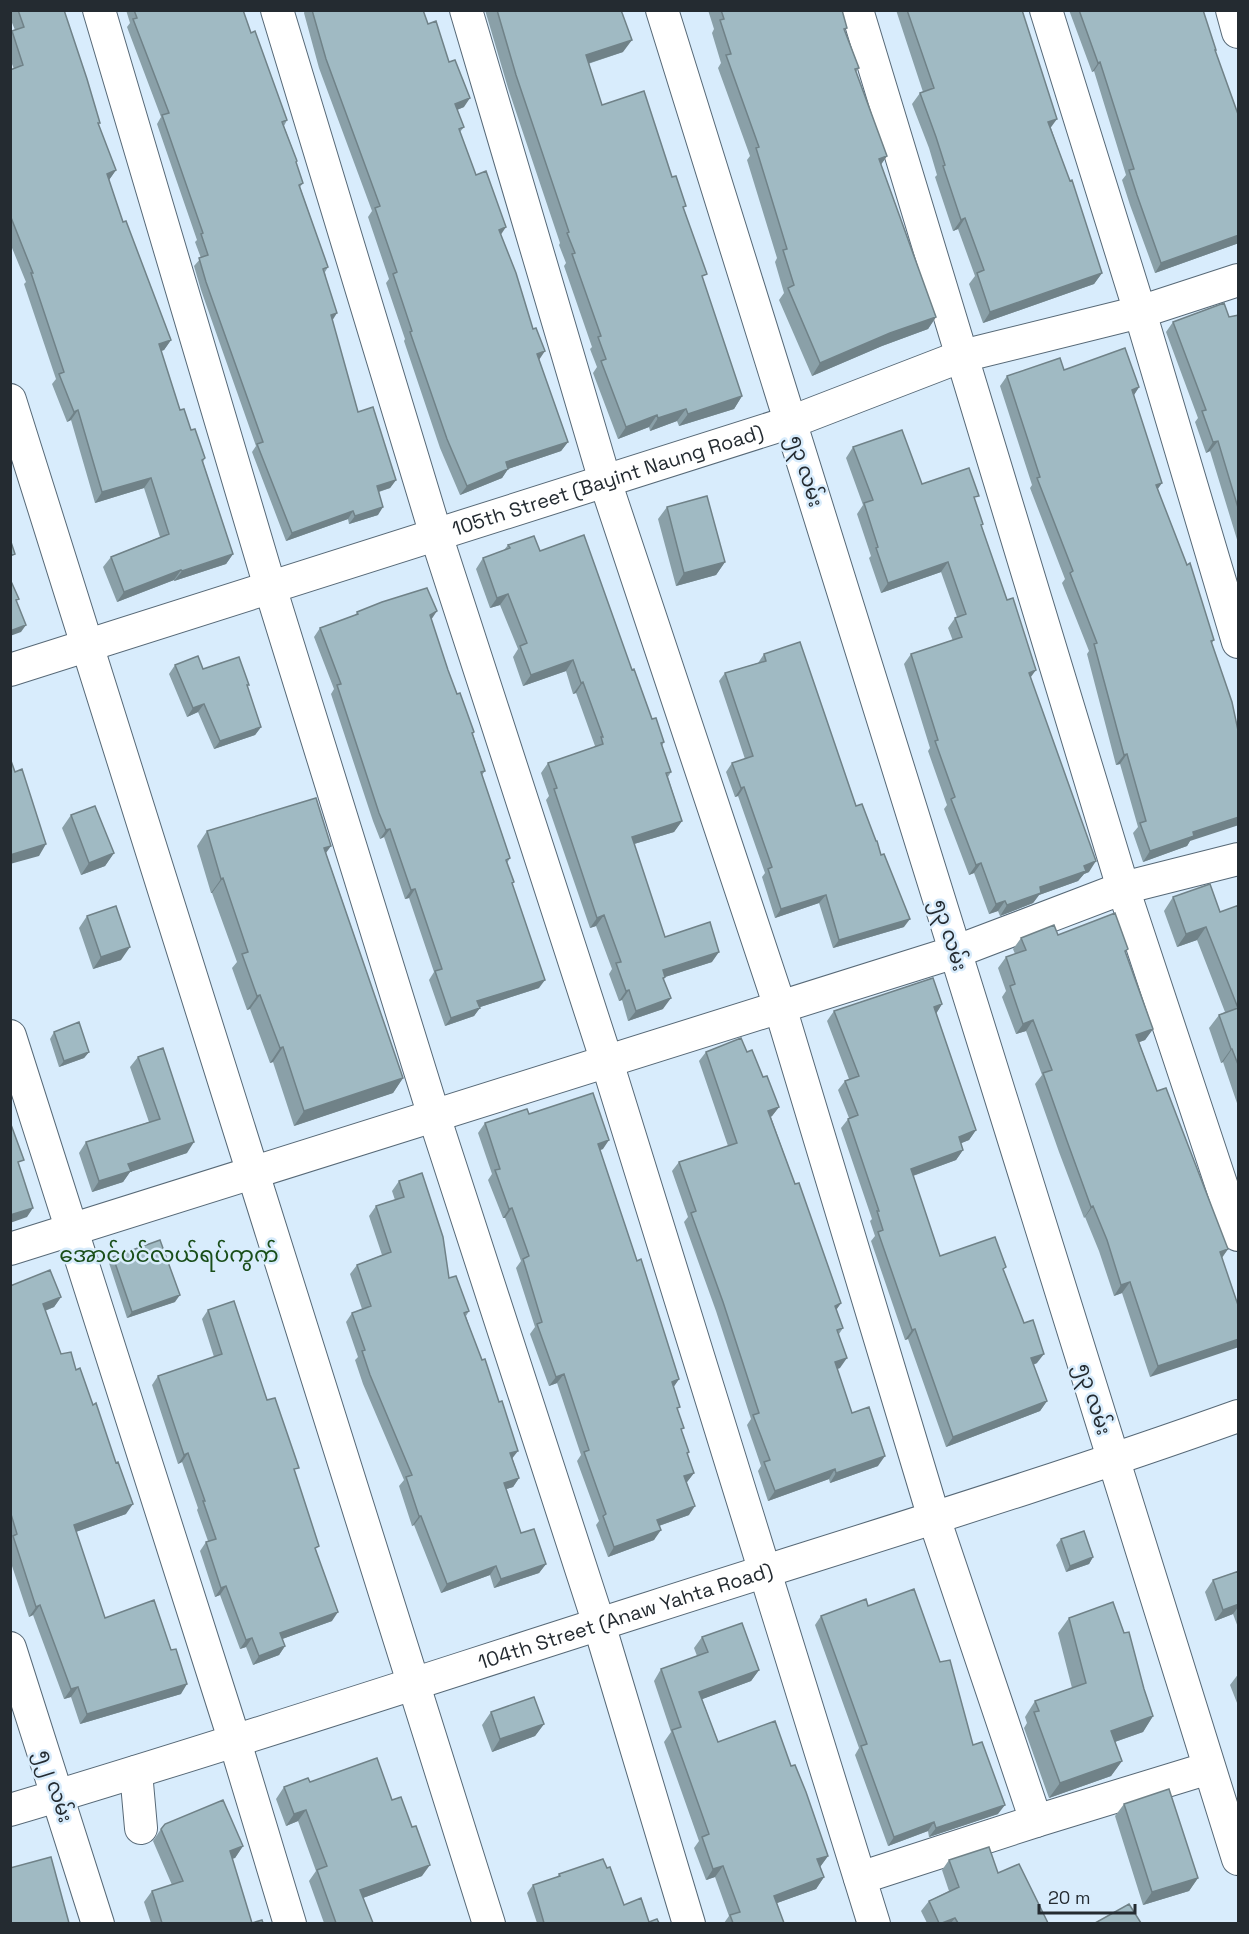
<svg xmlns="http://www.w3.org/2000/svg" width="1249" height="1934" font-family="'Space Grotesk','Noto Sans Myanmar',sans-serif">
	<rect width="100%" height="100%" fill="#d8ecfc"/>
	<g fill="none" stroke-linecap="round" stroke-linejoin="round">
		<g stroke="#576977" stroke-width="34">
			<g id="minor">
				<path d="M 99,10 L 270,587 L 434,1116 L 599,1624 L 689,1924"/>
				<path d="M 277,10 L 436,535 L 607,1062 L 874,1924"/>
				<path d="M 466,10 L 605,481 L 780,1007 L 934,1518 L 1036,1821 L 860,1878"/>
				<path d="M 662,10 L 1238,1859"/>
				<path d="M 857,10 L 1123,888 L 1238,1235"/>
				<path d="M 1046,10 L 1140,312 L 1238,642"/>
				<path d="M 1232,10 L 1238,32"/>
				<path d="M 10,400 L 489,1924"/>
				<path id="s1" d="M 10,670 L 791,422 L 962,356 L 1140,312 L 1238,280"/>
				<path d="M 10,1036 L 235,1742 L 290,1924"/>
				<path d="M 10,1249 L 955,952 L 1123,888 L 1238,859"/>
				<path d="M 10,1648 L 98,1924"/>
				<path d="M 136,1772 L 141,1828"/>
				<path id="s2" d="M 10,1810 C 226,1746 439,1675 653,1607 C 849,1544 1045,1485 1238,1416"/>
				<path d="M 1036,1821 L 1209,1768"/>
			</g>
		</g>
		<use href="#minor" stroke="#fff" stroke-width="32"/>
	</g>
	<path fill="#8aa0a8" d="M 13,10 L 64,10 L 98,125 L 116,170 L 109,180 L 123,222 L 171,340 L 164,350 L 161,351 L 180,410 L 205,458 L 203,462 L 233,554 L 226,564 L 174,581 L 174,580 L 117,602 L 103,567 L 111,557 L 160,537 L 144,488 L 95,503 L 71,420 L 67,422 L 52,384 L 56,379 L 24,284 L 26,282 L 10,243 L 10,70 L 14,69 L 10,59 L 10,33 L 15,30 L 10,18 L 10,15 Z
		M 126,10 L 243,10 L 251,33 L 287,120 L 284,126 L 297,161 L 296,163 L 303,183 L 300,187 L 328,267 L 325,272 L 332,320 L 358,412 L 396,480 L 390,488 L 379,492 L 378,515 L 349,524 L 348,519 L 286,541 L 252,452 L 256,446 L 201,290 L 194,266 L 201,258 L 195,242 L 197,240 L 157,124 L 161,117 L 127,27 L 130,23 Z
		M 305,10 L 423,10 L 428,24 L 464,107 L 457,110 L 464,127 L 460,132 L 476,175 L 501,235 L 539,360 L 568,442 L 561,451 L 508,469 L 502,478 L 460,495 L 440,448 L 404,341 L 405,339 L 386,283 L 389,279 L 368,217 L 372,211 L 319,68 L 304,13 Z
		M 485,10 L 621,10 L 623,52 L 588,64 L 602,105 L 672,177 L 684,209 L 703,280 L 742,396 L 734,409 L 679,426 L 677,421 L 650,431 L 649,427 L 618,439 L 593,373 L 597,367 L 590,349 L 592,347 L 564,266 L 566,263 L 559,245 L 560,243 L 508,88 Z
		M 708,10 L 842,10 L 845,30 L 859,68 L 856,72 L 887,156 L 881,164 L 936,317 L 928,329 L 882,346 L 812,376 L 779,300 L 784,293 L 775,262 L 777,258 L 747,160 L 750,156 L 718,68 L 721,63 L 712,33 L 714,29 Z
		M 896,10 L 1022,10 L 1051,128 L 1102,273 L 1094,284 L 983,323 L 969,284 L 975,276 L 958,229 L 953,231 L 935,177 L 937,175 L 929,148 L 912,104 L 920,93 L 923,92 Z
		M 1069,10 L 1203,10 L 1215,51 L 1239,117 L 1239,243 L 1155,273 L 1130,205 L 1122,180 L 1126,175 L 1094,71 L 1092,72 Z
		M 1239,315 L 1239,546 L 1210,451 L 1206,453 L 1195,422 L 1198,418 L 1166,332 L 1173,322 L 1229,317 Z
		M 1064,370 L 1139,387 L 1134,395 L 1158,490 L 1214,640 L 1212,643 L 1190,841 L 1187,846 L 1143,862 L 1133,833 L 1138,827 L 1120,764 L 1116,765 L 1087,654 L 1089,651 L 1062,583 L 1065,579 L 1030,488 L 1032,485 L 1000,386 L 1007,376 Z
		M 853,447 L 922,484 L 975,501 L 981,527 L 1030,678 L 1089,872 L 1084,874 L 1078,881 L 1039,895 L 1033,903 L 1000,916 L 998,911 L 989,914 L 974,873 L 969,875 L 944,809 L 947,805 L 928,751 L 930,748 L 904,664 L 911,654 L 953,641 L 948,628 L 955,618 L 957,617 L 941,572 L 881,593 L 869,558 L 871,556 L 857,514 L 863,505 L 846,458 Z
		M 667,507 L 725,562 L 716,575 L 676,586 L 658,519 Z
		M 508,545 L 540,551 L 632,670 L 652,719 L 664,742 L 662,746 L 671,772 L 668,777 L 682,821 L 674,832 L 634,844 L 665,937 L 712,962 L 665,977 L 664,979 L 663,1009 L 628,1021 L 622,1000 L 619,1001 L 609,974 L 612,969 L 596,926 L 590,928 L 546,800 L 549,796 L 541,773 L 548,763 L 594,747 L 595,746 L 576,693 L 573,694 L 566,671 L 523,686 L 513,657 L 518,649 L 500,605 L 490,608 L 476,569 L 483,558 L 504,550 Z
		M 357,612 L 431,620 L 448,670 L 457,694 L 474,732 L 473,734 L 485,771 L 482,775 L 510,858 L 507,863 L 539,988 L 480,1007 L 474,1016 L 445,1026 L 429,980 L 434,972 L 409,898 L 405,899 L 384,837 L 380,839 L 373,821 L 331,694 L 334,689 L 314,637 L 320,628 L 355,615 Z
		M 764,654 L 856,806 L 904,927 L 833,948 L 819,903 L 775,918 L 762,877 L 765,873 L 738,796 L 735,797 L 726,772 L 732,763 L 745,759 L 719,681 L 725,673 L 758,663 Z
		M 175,665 L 203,669 L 247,687 L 261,727 L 255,735 L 214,749 L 198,712 L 187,717 L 169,674 Z
		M 71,815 L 114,853 L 105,866 L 81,875 L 62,828 Z
		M 207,831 L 326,853 L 403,1078 L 393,1093 L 294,1126 L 273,1062 L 270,1063 L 250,1009 L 247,1010 L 232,968 L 237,962 L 212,893 L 211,893 L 197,846 Z
		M 1173,897 L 1220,912 L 1239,905 L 1239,1109 L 1223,1062 L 1221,1063 L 1209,1028 L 1219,1015 L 1225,1012 L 1197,940 L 1177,947 L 1164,911 Z
		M 87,916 L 121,960 L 93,969 L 79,928 Z
		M 1058,935 L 1128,949 L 1125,953 L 1153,1029 L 1145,1040 L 1139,1042 L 1157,1091 L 1228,1249 L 1222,1258 L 1239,1308 L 1150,1377 L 1122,1293 L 1114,1296 L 1099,1251 L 1085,1217 L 1084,1218 L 1059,1152 L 1035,1084 L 1042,1075 L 1026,1031 L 1016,1034 L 1002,997 L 1006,991 L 998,968 L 1006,957 L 1015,954 L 1013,949 L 1021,938 Z
		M 942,1004 L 936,1013 L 976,1130 L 969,1140 L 961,1143 L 963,1150 L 956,1160 L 913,1176 L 940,1256 L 1004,1271 L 1037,1363 L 1033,1365 L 1047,1401 L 1040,1411 L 946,1447 L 908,1339 L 905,1340 L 871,1241 L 875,1236 L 870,1221 L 872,1219 L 841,1128 L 849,1118 L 838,1090 L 845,1081 L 849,1079 L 827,1021 L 834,1011 Z
		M 54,1032 L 89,1052 L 84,1058 L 59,1067 L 50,1039 Z
		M 706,1052 L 747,1052 L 763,1077 L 779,1107 L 772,1116 L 771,1117 L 795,1184 L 841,1303 L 836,1310 L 843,1328 L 839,1334 L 840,1368 L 837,1369 L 852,1413 L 878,1466 L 830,1483 L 829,1479 L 768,1501 L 758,1471 L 761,1466 L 747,1425 L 751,1419 L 716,1311 L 684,1222 L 688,1217 L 672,1171 L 679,1162 L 728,1146 L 699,1061 Z
		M 138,1057 L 187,1153 L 130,1172 L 123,1182 L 92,1192 L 79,1153 L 86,1142 L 149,1122 L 130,1067 Z
		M 529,1114 L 603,1149 L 600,1150 L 637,1261 L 679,1379 L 673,1387 L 682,1432 L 689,1452 L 687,1455 L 694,1473 L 687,1482 L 689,1515 L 659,1526 L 654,1540 L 608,1557 L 596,1525 L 599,1521 L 577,1461 L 581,1455 L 557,1383 L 549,1386 L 530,1334 L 535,1327 L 516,1268 L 521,1261 L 505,1218 L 503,1218 L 488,1180 L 492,1174 L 478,1133 L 485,1123 Z
		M 399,1181 L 449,1278 L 469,1311 L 466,1316 L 519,1478 L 513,1487 L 506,1489 L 521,1533 L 546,1564 L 539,1573 L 494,1588 L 490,1575 L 441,1593 L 414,1525 L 412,1526 L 399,1486 L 404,1480 L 363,1384 L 355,1360 L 358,1357 L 346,1322 L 352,1313 L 362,1309 L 350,1274 L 357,1265 L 382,1255 L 369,1216 L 376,1206 L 395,1200 L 392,1191 Z
		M 113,1257 L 175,1302 L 127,1318 L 109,1263 Z
		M 10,1286 L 61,1297 L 54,1307 L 45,1311 L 61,1354 L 76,1370 L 126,1514 L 76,1532 L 105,1618 L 181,1694 L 80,1724 L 71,1697 L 64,1699 L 33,1615 L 29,1617 L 10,1560 Z
		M 208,1310 L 267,1400 L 295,1473 L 316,1550 L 332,1621 L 282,1639 L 285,1646 L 279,1655 L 253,1665 L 246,1647 L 240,1649 L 220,1595 L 215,1597 L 200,1551 L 206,1542 L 208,1541 L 197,1510 L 198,1508 L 182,1462 L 178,1464 L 152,1385 L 158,1376 L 214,1357 L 202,1319 Z
		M 1061,1539 L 1093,1557 L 1089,1564 L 1066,1572 L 1056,1545 Z
		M 1239,1571 L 1239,1630 L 1233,1614 L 1215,1621 L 1205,1592 L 1213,1580 Z
		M 868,1606 L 940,1662 L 973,1745 L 998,1814 L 929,1837 L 928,1831 L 888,1846 L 855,1755 L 859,1748 L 815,1625 L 821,1616 Z
		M 1069,1618 L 1144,1689 L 1153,1716 L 1143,1732 L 1115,1742 L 1122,1761 L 1111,1776 L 1049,1798 L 1024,1728 L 1027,1723 L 1025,1717 L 1035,1701 L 1072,1688 L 1058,1633 Z
		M 702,1637 L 759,1670 L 751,1681 L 702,1699 L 718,1742 L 791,1766 L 828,1856 L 820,1867 L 824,1877 L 816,1889 L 777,1903 L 784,1923 L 724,1923 L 729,1916 L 715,1877 L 706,1880 L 694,1848 L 699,1841 L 664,1742 L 671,1732 L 654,1681 L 661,1669 L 697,1656 L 694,1648 Z
		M 1239,1673 L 1239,1708 L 1230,1685 Z
		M 491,1712 L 544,1724 L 535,1736 L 492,1752 L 482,1725 Z
		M 310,1782 L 392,1800 L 422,1876 L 363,1898 L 373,1923 L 324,1923 L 309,1881 L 316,1871 L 298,1821 L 286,1826 L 276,1799 L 284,1787 Z
		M 1124,1804 L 1198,1878 L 1189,1891 L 1143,1905 L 1115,1816 Z
		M 161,1829 L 243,1846 L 235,1858 L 232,1858 L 252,1923 L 263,1923 L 151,1923 L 144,1902 L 152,1891 L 172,1885 L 153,1841 Z
		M 949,1860 L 998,1873 L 1048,1923 L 927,1923 L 921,1911 L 929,1901 L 949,1891 L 942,1870 Z
		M 607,1868 L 624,1905 L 649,1922 L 659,1923 L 537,1923 L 527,1893 L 533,1885 L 557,1877 L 559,1874 Z"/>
	<path fill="#708288" d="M 632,40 L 623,52 L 577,67 L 586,55 Z
		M 1100,62 L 1094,71 L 1092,72 L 1098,63 Z
		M 470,98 L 464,107 L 449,113 L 455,104 Z
		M 1057,119 L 1049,130 L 1048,122 Z
		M 887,156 L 878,169 L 879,159 Z
		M 116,170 L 109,180 L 107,174 Z
		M 965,218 L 958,229 L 953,231 L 961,220 Z
		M 506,227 L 500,236 L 499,230 Z
		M 1239,235 L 1239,243 L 1155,273 L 1161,263 Z
		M 1102,273 L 1094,284 L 983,323 L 990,312 Z
		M 337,313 L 332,321 L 331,315 Z
		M 936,317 L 928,329 L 882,346 L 812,376 L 820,363 L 890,333 Z
		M 171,340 L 164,350 L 152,354 L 159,344 Z
		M 545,351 L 539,360 L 537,354 Z
		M 1139,387 L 1132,398 L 1132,390 Z
		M 742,396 L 734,409 L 679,426 L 688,414 Z
		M 686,409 L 677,421 L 650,431 L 658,418 Z
		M 78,410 L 71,420 L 67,422 L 74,412 Z
		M 657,415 L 649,427 L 618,439 L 626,427 Z
		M 1218,441 L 1210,451 L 1206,453 L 1213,442 Z
		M 568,442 L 561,451 L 499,472 L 506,462 Z
		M 508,469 L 502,478 L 460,495 L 467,486 Z
		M 151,478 L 144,488 L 95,503 L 102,492 Z
		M 396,480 L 390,488 L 371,494 L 377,486 Z
		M 1162,483 L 1155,493 L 1156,485 Z
		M 383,507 L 378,515 L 349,524 L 355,516 Z
		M 353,511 L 348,519 L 286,541 L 292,533 Z
		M 233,554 L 226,564 L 174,581 L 182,571 Z
		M 725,562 L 716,575 L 676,586 L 684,573 Z
		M 948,562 L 941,572 L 881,593 L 888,583 Z
		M 181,570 L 174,580 L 117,602 L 124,592 Z
		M 508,594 L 500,605 L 490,608 L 497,598 Z
		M 437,611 L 431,620 L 430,615 Z
		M 26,625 L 21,632 L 10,636 L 10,631 Z
		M 573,660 L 566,671 L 523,686 L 531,675 Z
		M 1036,670 L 1028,681 L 1029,673 Z
		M 583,682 L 576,693 L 573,694 L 581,683 Z
		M 204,704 L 198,712 L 187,717 L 193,708 Z
		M 261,727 L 255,735 L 214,749 L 220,741 Z
		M 1127,754 L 1120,764 L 1116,765 L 1124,755 Z
		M 744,787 L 738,796 L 735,797 L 741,788 Z
		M 1239,817 L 1239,825 L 1190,841 L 1187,846 L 1143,862 L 1150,851 L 1193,832 Z
		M 682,821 L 674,832 L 624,847 L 632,837 Z
		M 390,829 L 384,837 L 380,839 L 386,830 Z
		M 46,844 L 39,856 L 10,864 L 10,855 Z
		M 331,846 L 321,860 L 324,848 Z
		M 114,853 L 105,866 L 81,875 L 89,863 Z
		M 1096,861 L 1089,872 L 1084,874 L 1078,881 L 1039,895 L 1033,903 L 1000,916 L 1007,905 L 1040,887 L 1084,866 Z
		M 981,863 L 974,873 L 969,875 L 976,865 Z
		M 223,878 L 212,893 L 211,893 L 221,879 Z
		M 415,889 L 409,898 L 405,899 L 411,890 Z
		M 826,895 L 819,903 L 775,918 L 781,909 Z
		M 1005,901 L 998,911 L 989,914 L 996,904 Z
		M 604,915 L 596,926 L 590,928 L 597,918 Z
		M 910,919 L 904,927 L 833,948 L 839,940 Z
		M 1206,927 L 1197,940 L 1177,947 L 1186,934 Z
		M 130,947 L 121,960 L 93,969 L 101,957 Z
		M 719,952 L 712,962 L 665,977 L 658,987 L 663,970 Z
		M 545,980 L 539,988 L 471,1010 L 477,1001 Z
		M 629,990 L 622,1000 L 619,1001 L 626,991 Z
		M 260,995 L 250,1009 L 247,1010 L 257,996 Z
		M 671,998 L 663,1009 L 628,1021 L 636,1011 Z
		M 942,1004 L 936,1014 L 934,1007 Z
		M 480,1008 L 474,1016 L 445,1026 L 451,1018 Z
		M 1033,1020 L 1026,1031 L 1016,1034 L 1023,1024 Z
		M 1153,1029 L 1145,1040 L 1129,1046 L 1136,1035 Z
		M 283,1047 L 273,1062 L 270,1063 L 280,1048 Z
		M 1231,1049 L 1232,1049 L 1223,1062 L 1221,1063 Z
		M 89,1052 L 84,1058 L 59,1067 L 64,1061 Z
		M 403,1078 L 393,1093 L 294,1126 L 304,1111 Z
		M 779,1107 L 772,1116 L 762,1120 L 768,1111 Z
		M 976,1130 L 969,1140 L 952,1147 L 959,1137 Z
		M 609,1140 L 603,1149 L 591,1153 L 598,1144 Z
		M 194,1142 L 187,1153 L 130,1172 L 123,1182 L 92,1192 L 99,1181 L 128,1164 Z
		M 963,1150 L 956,1160 L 904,1179 L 911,1169 Z
		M 1093,1206 L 1085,1217 L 1084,1218 L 1091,1207 Z
		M 33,1208 L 27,1217 L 10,1223 L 10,1215 Z
		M 512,1208 L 505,1218 L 503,1218 L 509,1209 Z
		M 1228,1249 L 1220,1260 L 1220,1252 Z
		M 1130,1282 L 1122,1293 L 1114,1296 L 1121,1285 Z
		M 180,1295 L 175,1302 L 127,1318 L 132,1312 Z
		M 61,1297 L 54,1307 L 36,1314 L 43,1304 Z
		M 841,1303 L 834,1313 L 835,1306 Z
		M 915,1329 L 908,1339 L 905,1340 L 912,1330 Z
		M 1239,1339 L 1239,1347 L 1150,1377 L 1158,1366 Z
		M 1044,1354 L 1037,1363 L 1024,1368 L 1031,1358 Z
		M 847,1358 L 840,1368 L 828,1372 L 835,1362 Z
		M 564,1374 L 557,1383 L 549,1386 L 556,1377 Z
		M 679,1379 L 673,1388 L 672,1382 Z
		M 1047,1401 L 1040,1411 L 946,1447 L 953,1437 Z
		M 518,1451 L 511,1460 L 510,1453 Z
		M 188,1453 L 182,1462 L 178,1464 L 184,1455 Z
		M 885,1456 L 878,1466 L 830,1483 L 836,1473 Z
		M 835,1469 L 829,1479 L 768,1501 L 775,1491 Z
		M 694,1473 L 687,1482 L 678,1485 L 684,1476 Z
		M 519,1478 L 513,1487 L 497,1492 L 504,1483 Z
		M 133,1504 L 126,1514 L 67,1535 L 74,1525 Z
		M 695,1506 L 689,1515 L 650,1529 L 657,1520 Z
		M 419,1516 L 421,1516 L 414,1525 L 412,1526 Z
		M 661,1530 L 654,1540 L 608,1557 L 614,1547 Z
		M 1093,1557 L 1089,1564 L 1066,1572 L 1070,1566 Z
		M 546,1564 L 539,1573 L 494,1588 L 501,1579 Z
		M 496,1566 L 490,1575 L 441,1593 L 447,1584 Z
		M 226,1586 L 220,1595 L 215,1597 L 221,1588 Z
		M 1239,1604 L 1239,1606 L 1233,1614 L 1215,1621 L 1223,1610 Z
		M 40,1605 L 33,1615 L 29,1617 L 36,1607 Z
		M 338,1612 L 332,1621 L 274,1642 L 280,1633 Z
		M 252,1638 L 246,1647 L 240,1649 L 246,1640 Z
		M 285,1646 L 279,1655 L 253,1665 L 259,1656 Z
		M 759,1670 L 751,1681 L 692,1703 L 699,1692 Z
		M 187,1684 L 181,1694 L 80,1724 L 87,1714 Z
		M 78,1687 L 71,1697 L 64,1699 L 71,1689 Z
		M 1153,1716 L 1143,1732 L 1100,1747 L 1111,1731 Z
		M 544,1724 L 535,1736 L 492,1752 L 500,1739 Z
		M 1122,1761 L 1111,1776 L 1049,1798 L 1060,1783 Z
		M 1005,1805 L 998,1814 L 929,1837 L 936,1828 Z
		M 306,1810 L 298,1821 L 286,1826 L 294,1814 Z
		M 934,1822 L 928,1831 L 888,1846 L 894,1837 Z
		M 243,1846 L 235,1858 L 222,1863 L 230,1851 Z
		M 828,1856 L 820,1867 L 817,1859 Z
		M 430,1865 L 422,1876 L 352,1902 L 360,1890 Z
		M 723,1866 L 715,1877 L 706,1880 L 713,1869 Z
		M 824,1877 L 816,1889 L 766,1907 L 774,1896 Z
		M 1198,1878 L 1189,1891 L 1143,1905 L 1152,1892 Z
		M 955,1918 L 951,1923 L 942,1923 Z"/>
	<path fill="#a0bac3" stroke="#708288" stroke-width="1.5" d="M 18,10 L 64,10 L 87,79 L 100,123 L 98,123 L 116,170 L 107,174 L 123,222 L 126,221 L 171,340 L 159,344 L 180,410 L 184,409 L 191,430 L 195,429 L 205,458 L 202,460 L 233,554 L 182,571 L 181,570 L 124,592 L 111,557 L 169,534 L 151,478 L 102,492 L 78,410 L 74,412 L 59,374 L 64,372 L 31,273 L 33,273 L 10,215 L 10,70 L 23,65 L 12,31 L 24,27 Z
		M 134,10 L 243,10 L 251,33 L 255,31 L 287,120 L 282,122 L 297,161 L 296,162 L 303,183 L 299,185 L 328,267 L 323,269 L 337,313 L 331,315 L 358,412 L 373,407 L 396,480 L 377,486 L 383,507 L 355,516 L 353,511 L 292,533 L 257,444 L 263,442 L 206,282 L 199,258 L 208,255 L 201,234 L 203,233 L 162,115 L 169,113 L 133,19 L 137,18 Z
		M 312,10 L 423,10 L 428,24 L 436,21 L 449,62 L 455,60 L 470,98 L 455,104 L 464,127 L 459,129 L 476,175 L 486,171 L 506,227 L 499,230 L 516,273 L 533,329 L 536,328 L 545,351 L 537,354 L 568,442 L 506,462 L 508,469 L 467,486 L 447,439 L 410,332 L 412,331 L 393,274 L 397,272 L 375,208 L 380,206 L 326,59 Z
		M 497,10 L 621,10 L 632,40 L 586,55 L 602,105 L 644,91 L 672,177 L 676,176 L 686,206 L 683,207 L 707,274 L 702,276 L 742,396 L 688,414 L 686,409 L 658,418 L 657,415 L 626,427 L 601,361 L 606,359 L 598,337 L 601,336 L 572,254 L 575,253 L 567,233 L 569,232 L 516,75 Z
		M 721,10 L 842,10 L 847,28 L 844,29 L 859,68 L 855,69 L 887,156 L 879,159 L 936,317 L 890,333 L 820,363 L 788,288 L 794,285 L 783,250 L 787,249 L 756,148 L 759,147 L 726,55 L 731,54 L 720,20 L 724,19 Z
		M 907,10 L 1022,10 L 1057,119 L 1048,122 L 1070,181 L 1072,180 L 1102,273 L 990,312 L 977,273 L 984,270 L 965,218 L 961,220 L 943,166 L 945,165 L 936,137 L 920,93 L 934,88 Z
		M 1079,10 L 1203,10 L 1216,50 L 1215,50 L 1239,117 L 1239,235 L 1161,263 L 1137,195 L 1129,170 L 1134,169 L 1100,62 L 1098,63 Z
		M 1224,303 L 1229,317 L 1239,315 L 1239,511 L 1218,441 L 1213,442 L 1202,411 L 1206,410 L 1173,322 Z
		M 1125,348 L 1139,387 L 1132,390 L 1162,483 L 1156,485 L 1187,565 L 1190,563 L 1214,640 L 1211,641 L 1232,702 L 1239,735 L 1239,817 L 1193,832 L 1194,836 L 1150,851 L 1140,823 L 1146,821 L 1127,754 L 1124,755 L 1094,644 L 1097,643 L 1070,573 L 1073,571 L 1037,478 L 1040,477 L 1007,376 L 1060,358 L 1064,370 Z
		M 902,430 L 922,484 L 969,468 L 979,496 L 974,497 L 983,524 L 981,525 L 1007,600 L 1013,598 L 1036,670 L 1029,673 L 1096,861 L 1084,866 L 1086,871 L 1040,887 L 1041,893 L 1007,905 L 1005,901 L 996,904 L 981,863 L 976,865 L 951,799 L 955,797 L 935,741 L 938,740 L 911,654 L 962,637 L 955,618 L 966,614 L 948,562 L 888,583 L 876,548 L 878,547 L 864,503 L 873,500 L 853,447 Z
		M 707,496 L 725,562 L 684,573 L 667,507 Z
		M 584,535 L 632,670 L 634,669 L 652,719 L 656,718 L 664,742 L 661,743 L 671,772 L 666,773 L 682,821 L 632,837 L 665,937 L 710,922 L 719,952 L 663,970 L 665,977 L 663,978 L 671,998 L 636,1011 L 629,990 L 626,991 L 616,963 L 621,962 L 604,915 L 597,918 L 554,789 L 557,788 L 548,763 L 603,744 L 601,737 L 603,737 L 583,682 L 581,683 L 573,660 L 531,675 L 520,646 L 527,643 L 508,594 L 497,598 L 483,558 L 510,548 L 508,545 L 534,536 L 540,551 Z
		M 10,539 L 15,554 L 10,556 Z
		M 10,579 L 19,599 L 16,600 L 26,625 L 10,631 Z
		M 427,588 L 437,611 L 430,615 L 448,670 L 457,694 L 460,693 L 474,732 L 472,733 L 485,771 L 481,772 L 510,858 L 506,860 L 514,882 L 512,883 L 545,980 L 477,1001 L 480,1008 L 451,1018 L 435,971 L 442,969 L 415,889 L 411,890 L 390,829 L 386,830 L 379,813 L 337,685 L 341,684 L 320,628 L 358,614 L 357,612 L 382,602 Z
		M 800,642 L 856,806 L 862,804 L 876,841 L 877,841 L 881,855 L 884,854 L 910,919 L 839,940 L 826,895 L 781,909 L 768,869 L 772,867 L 744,787 L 741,788 L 732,763 L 753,756 L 725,673 L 766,661 L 764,654 Z
		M 198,656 L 203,669 L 239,657 L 249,685 L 247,685 L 261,727 L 220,741 L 204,704 L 193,708 L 175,665 Z
		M 10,758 L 15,772 L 22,769 L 46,844 L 10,855 Z
		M 316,798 L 331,846 L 324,848 L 403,1078 L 304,1111 L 283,1047 L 280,1048 L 260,995 L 257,996 L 242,954 L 248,952 L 223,878 L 221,879 L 207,831 Z
		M 95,806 L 114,853 L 89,863 L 71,815 Z
		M 1210,884 L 1220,912 L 1239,905 L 1239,1067 L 1232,1049 L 1231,1049 L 1219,1015 L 1238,1008 L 1206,927 L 1186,934 L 1173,897 Z
		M 116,906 L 130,947 L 101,957 L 87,916 Z
		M 1115,913 L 1128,949 L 1125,951 L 1153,1029 L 1136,1035 L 1157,1091 L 1166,1088 L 1228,1249 L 1220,1252 L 1239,1308 L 1239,1339 L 1158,1366 L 1130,1282 L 1121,1285 L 1107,1240 L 1093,1206 L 1091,1207 L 1067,1141 L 1043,1073 L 1052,1070 L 1033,1020 L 1023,1024 L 1010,986 L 1015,984 L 1006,957 L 1026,950 L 1021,938 L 1054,925 L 1058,935 Z
		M 933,978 L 942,1004 L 934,1007 L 976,1130 L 959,1137 L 963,1150 L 911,1169 L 940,1256 L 995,1237 L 1006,1267 L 1003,1269 L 1024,1323 L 1033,1320 L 1044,1354 L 1031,1358 L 1047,1401 L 953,1437 L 915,1329 L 912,1330 L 878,1232 L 883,1230 L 877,1211 L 879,1211 L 848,1119 L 858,1115 L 845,1081 L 859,1076 L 834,1011 Z
		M 79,1022 L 89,1052 L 64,1061 L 54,1032 Z
		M 741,1038 L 747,1052 L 752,1050 L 763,1077 L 767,1076 L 779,1107 L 768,1111 L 795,1184 L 799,1183 L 841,1303 L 835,1306 L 843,1328 L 837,1330 L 847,1358 L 835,1362 L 852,1413 L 869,1407 L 885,1456 L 836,1473 L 835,1469 L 775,1491 L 764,1462 L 770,1460 L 753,1415 L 759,1413 L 723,1302 L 691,1213 L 696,1211 L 679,1162 L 737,1143 L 706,1052 Z
		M 163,1048 L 194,1142 L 128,1164 L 131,1171 L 99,1181 L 86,1142 L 160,1119 L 138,1057 Z
		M 593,1093 L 609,1140 L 598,1144 L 637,1261 L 641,1259 L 679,1379 L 672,1382 L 680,1407 L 677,1408 L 684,1428 L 681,1429 L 689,1452 L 687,1453 L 694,1473 L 684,1476 L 695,1506 L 657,1520 L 661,1530 L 614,1547 L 603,1516 L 606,1514 L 584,1452 L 589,1450 L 564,1374 L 556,1377 L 537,1324 L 542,1322 L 523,1259 L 529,1256 L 512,1208 L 509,1209 L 495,1170 L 500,1169 L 485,1123 L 527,1109 L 529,1114 Z
		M 10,1122 L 24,1160 L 18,1162 L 33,1208 L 10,1215 Z
		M 422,1173 L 443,1237 L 449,1278 L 456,1276 L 469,1311 L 464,1313 L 482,1360 L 485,1359 L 499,1402 L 502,1401 L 518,1451 L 510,1453 L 519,1478 L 504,1483 L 521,1533 L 534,1529 L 546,1564 L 501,1579 L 496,1566 L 447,1584 L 421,1516 L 419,1516 L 406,1477 L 412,1475 L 370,1375 L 362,1351 L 365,1350 L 352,1313 L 371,1306 L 357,1265 L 391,1252 L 376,1206 L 404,1197 L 399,1181 Z
		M 160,1240 L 180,1295 L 132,1312 L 113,1257 Z
		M 50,1270 L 61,1297 L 43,1304 L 61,1354 L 71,1352 L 76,1370 L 80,1368 L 93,1405 L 96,1403 L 116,1463 L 118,1462 L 133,1504 L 74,1525 L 105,1618 L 154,1600 L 171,1650 L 176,1649 L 187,1684 L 87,1714 L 78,1687 L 71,1689 L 40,1605 L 36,1607 L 13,1536 L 17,1534 L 10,1511 L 10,1286 Z
		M 234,1301 L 267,1400 L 275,1398 L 299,1468 L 294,1469 L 319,1546 L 315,1548 L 338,1612 L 280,1633 L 285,1646 L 259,1656 L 252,1638 L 246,1640 L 226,1586 L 221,1588 L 206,1542 L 216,1539 L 203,1501 L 205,1501 L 188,1453 L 184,1455 L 158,1376 L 222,1354 L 208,1310 Z
		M 1084,1531 L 1093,1557 L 1070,1566 L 1061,1539 Z
		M 1239,1571 L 1239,1604 L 1223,1610 L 1213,1580 Z
		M 914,1589 L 940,1662 L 950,1660 L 973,1745 L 982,1742 L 1005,1805 L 936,1828 L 934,1822 L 894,1837 L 861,1746 L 867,1744 L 821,1616 L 866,1599 L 868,1606 Z
		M 1113,1602 L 1124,1633 L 1129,1632 L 1144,1689 L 1153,1716 L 1111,1731 L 1122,1761 L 1060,1783 L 1034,1712 L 1039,1711 L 1035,1701 L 1086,1683 L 1069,1618 Z
		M 742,1623 L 759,1670 L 699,1692 L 718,1742 L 775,1721 L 791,1766 L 795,1765 L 806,1792 L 828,1856 L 817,1859 L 824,1877 L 774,1896 L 784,1923 L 733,1923 L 730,1915 L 740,1912 L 723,1866 L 713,1869 L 702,1837 L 709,1834 L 672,1730 L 681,1727 L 661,1669 L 708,1652 L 702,1637 Z
		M 534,1697 L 544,1724 L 500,1739 L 491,1712 Z
		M 377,1758 L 392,1800 L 401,1797 L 412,1827 L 416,1826 L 430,1865 L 360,1890 L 373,1923 L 336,1923 L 317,1870 L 327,1866 L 306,1810 L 294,1814 L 284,1787 L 308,1778 L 310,1782 Z
		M 1169,1789 L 1198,1878 L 1152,1892 L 1124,1804 Z
		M 223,1800 L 243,1846 L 230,1851 L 252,1923 L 262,1920 L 263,1923 L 162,1923 L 152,1891 L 183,1881 L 161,1829 L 165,1824 Z
		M 989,1847 L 998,1873 L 1019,1864 L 1048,1923 L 958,1923 L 955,1918 L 942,1923 L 939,1923 L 929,1901 L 959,1887 L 949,1860 Z
		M 51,1857 L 69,1923 L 10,1923 L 10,1868 Z
		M 603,1859 L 607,1868 L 610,1867 L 624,1905 L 641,1898 L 649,1922 L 657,1919 L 659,1923 L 544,1923 L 533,1885 L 560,1876 L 559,1874 Z
		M 1129,1904 L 1141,1923 L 1095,1923 Z"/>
	<g text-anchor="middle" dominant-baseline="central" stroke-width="5" stroke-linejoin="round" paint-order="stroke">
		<g font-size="20" fill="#242b31" stroke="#d8ecfc">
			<text transform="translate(806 471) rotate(73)">၅၃ လမ်း</text>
			<text stroke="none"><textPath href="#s1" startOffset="627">105th Street (Bayint Naung Road)</textPath></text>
			<text transform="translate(950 935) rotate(73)">၅၃ လမ်း</text>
			<text transform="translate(1094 1399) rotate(73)">၅၃ လမ်း</text>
			<text stroke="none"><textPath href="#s2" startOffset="645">104th Street (Anaw Yahta Road)</textPath></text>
			<text transform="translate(55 1786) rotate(72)">၅၂ လမ်း</text>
		</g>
		<g font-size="22" fill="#194e19" stroke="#d8ecfc">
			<text x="169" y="1254">အောင်ပင်လယ်ရပ်ကွက်</text>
		</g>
	</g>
	<rect width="1249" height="1934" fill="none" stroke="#242b31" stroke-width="24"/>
	<path d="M1039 1904v9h96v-9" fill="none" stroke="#242b31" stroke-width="3"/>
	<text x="1048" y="1904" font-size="18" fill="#242b31" stroke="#d8ecfc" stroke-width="4.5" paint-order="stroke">20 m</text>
</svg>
